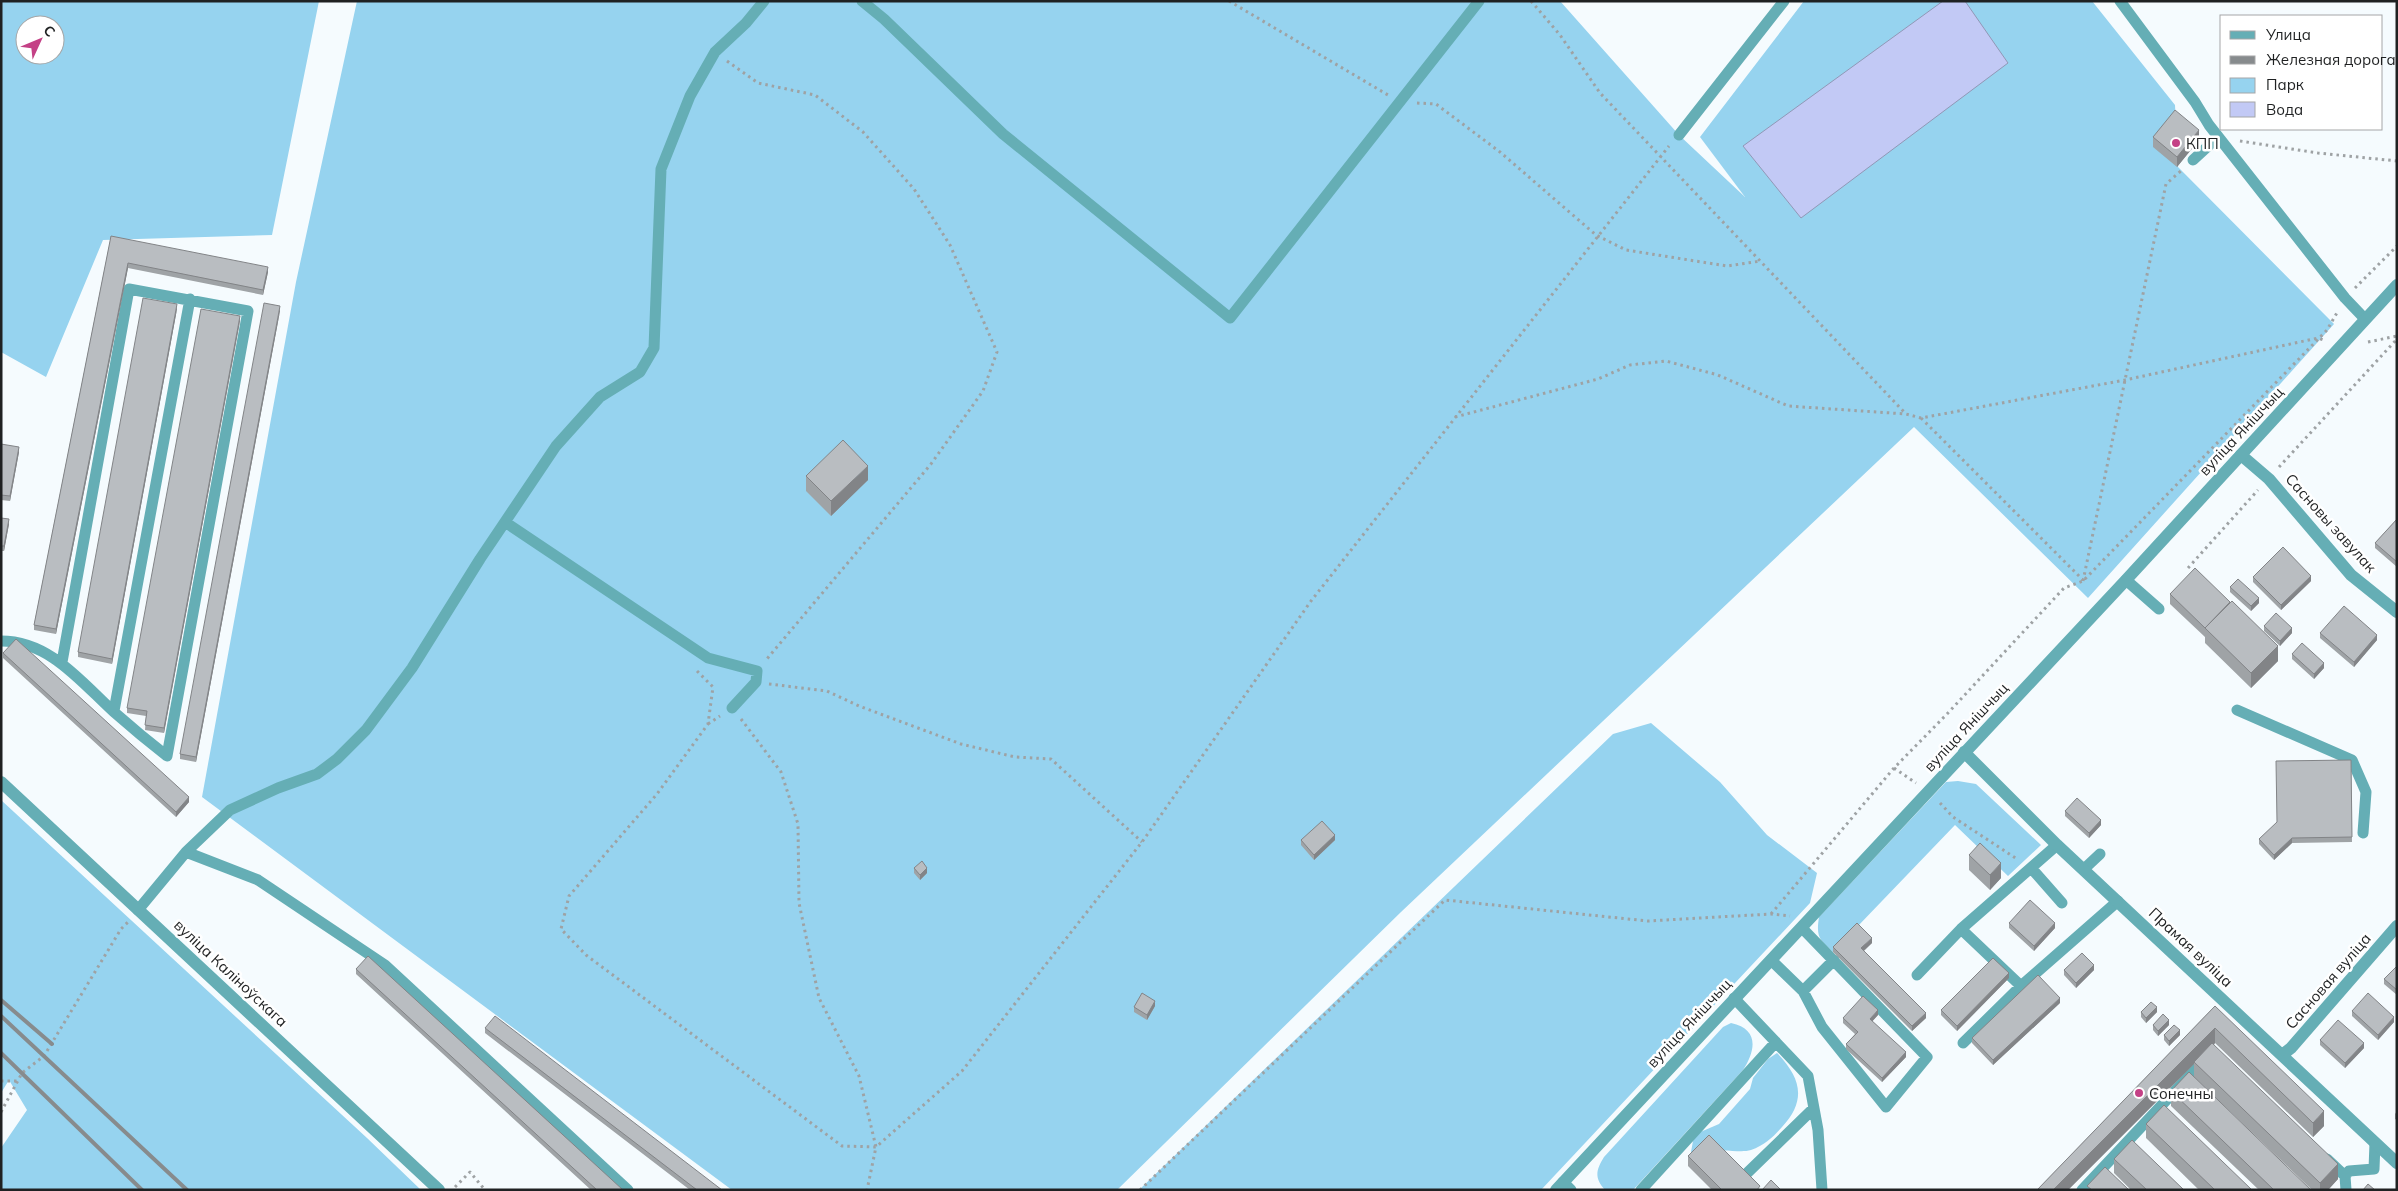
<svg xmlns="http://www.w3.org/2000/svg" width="2398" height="1191" font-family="Mulish,sans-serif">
	<rect width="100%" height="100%" fill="#f5fbfe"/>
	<path fill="#96d3ef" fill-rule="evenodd" d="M 1,1 L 319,1 L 272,235 L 103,240 L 46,377 L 1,352 ZM 25,25 L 55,25 L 55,55 L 25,55 Z
		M 357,1 L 1560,1 L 1679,135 L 1745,197 L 1700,137 L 1804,1 L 2092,1 L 2175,105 L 2178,167 L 2334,324 L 2088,598 L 1914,427 L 1401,912 L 1117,1190 L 732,1190 L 202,797 L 296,282 Z
		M 1651,723 L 1720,782 L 1767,835 L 1817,873 L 1810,903 L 1541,1190 L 1139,1190 L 1613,734 Z
		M 1958,781 L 1976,784 L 2041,845 L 2008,876 L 1955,825 L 1833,952 C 1819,939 1816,937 1819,917 L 1946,782 Z
		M 1,800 L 367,1138 L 421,1190 L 1,1190 L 1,1148 L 27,1110 L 9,1080 L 1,1093 Z
		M 1731,1023 C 1759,1029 1756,1050 1743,1070 L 1633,1190 L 1605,1190 C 1594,1178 1596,1170 1604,1157 L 1723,1027 Z
		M 1777,1053 C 1801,1078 1807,1100 1782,1127 C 1773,1137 1765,1145 1751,1150 C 1741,1153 1727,1149 1716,1151 C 1709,1152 1702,1157 1695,1160 L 1691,1152 L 1693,1141 L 1698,1133 L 1719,1124 L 1750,1089 L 1753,1078 L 1768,1059 Z"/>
	<path fill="#c2c9f5" stroke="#9197b6" d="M 1943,1 L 1965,1 L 2008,63 L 1801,218 L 1743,146 Z"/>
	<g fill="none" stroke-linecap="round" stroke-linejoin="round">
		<path stroke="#9ea2a4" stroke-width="3" stroke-dasharray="2.5 4" stroke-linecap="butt" d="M 1229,1 L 1388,95
			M 1531,1 L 1560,35 L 1600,93 L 1906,414 L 1921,418 L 2125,380 L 2318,338 L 2326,341
			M 727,61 L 758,83 L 815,95 L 863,132 L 914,189 L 950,245 L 997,352 L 983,391 L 931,464 L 766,660
			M 1417,103 L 1436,104 L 1500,152 L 1596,235 L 1626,250 L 1727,266 L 1761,261
			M 2240,141 L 2318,153 L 2397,161
			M 2355,288 L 2397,246
			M 2368,342 L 2397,336
			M 1455,417 L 1598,379 L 1630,365 L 1666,361 L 1718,375 L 1788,406 L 1906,414
			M 1921,418 L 2083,580
			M 2279,467 L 2397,339
			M 2188,568 L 2258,490
			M 2083,581 L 2166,184 L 2182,170
			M 697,671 L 713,687 L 708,724 L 657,794 L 569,896 L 561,929 L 586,955 L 842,1146 L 876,1147 L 962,1071 L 1142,842 L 1311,601 L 1669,146
			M 769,684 L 827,691 L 859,706 L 961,744 L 1015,757 L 1051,759 L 1142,842
			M 741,719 L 781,772 L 798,824 L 799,903 L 819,998 L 859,1076 L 876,1147 L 867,1190
			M 708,724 L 720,716
			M 1894,768 L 1916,783
			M 1940,803 L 1953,817 L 2017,859
			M 1771,914 L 1894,768 L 1947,714 L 2064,588 L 2083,581 L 2327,330 L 2338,311
			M 1,1081 L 18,1081
			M 1,1112 L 22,1073 L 44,1056 L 121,929 L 129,921
			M 455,1187 L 470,1172 L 485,1190
			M 1140,1190 L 1445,900 L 1648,921 L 1771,914 L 1790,916"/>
		<path stroke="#65aeb5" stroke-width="11" d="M 862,1 L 884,19 L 1003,134 L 1230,318 L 1479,1
			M 2120,1 L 2195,102 L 2209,125 L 2345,298 L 2365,319
			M 1679,135 L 1784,1
			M 2193,160 L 2218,137
			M 505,522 L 708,658 L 757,671 L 756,682 L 732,708
			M 2126,580 L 2159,609
			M 1,641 C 50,641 81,682 114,712 C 131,727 149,742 167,756 L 248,311 L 129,289 L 62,662
			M 2237,710 L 2352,760 L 2366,792 L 2363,833
			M 114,711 L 190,299
			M 186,852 L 258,880 L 385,965 L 628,1190
			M 2032,869 L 2062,903
			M 2084,869 L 2100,854
			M 138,910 L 186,852 L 230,810 L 278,788 L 317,774 L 337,759 L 366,730 L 412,668 L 480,559 L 556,446 L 600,397 L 640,372 L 654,348 L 661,169 L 690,96 L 715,52 L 746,23 L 764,1
			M 1961,929 L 2021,986
			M 1771,960 L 1803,991 L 1822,1027 L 1886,1107 L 1927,1057 L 1802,928
			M 1917,975 L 1961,929 L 2057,845
			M 1803,991 L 1834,960
			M 1734,998 L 1808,1076 L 1818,1130 L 1822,1190
			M 1963,1043 L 2021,986 L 2118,901
			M 2327,1159 L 2345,1176 L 2346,1190
			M 2345,1176 L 2349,1171 L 2374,1169 L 2375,1143
			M 1742,1178 L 1814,1108
			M 1563,1182 L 1571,1190
			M 1641,1190 L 1776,1042
			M 2082,1190 L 2204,1060"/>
		<path stroke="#65aeb5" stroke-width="12" d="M 2241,455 L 2269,479 L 2351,575 L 2397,612
			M 1964,752 L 2057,845 L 2397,1163
			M 2282,1055 L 2291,1048 L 2397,926"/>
		<path stroke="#65aeb5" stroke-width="12" d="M 1,782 L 439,1190
			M 1556,1190 L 2126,580 L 2397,285"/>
		<path stroke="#878b8d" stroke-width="4" d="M 1,1000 L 52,1044
			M 1,1016 L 187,1190
			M 1,1053 L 142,1190"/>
	</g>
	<path fill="#9fa3a6" d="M 2153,137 L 2199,140 L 2177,167 L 2153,147 Z
		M 111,236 L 268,272 L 263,295 L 128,268 L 56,634 L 34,630 L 34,625 Z
		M 177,309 L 112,664 L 78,657 L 78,652 Z
		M 280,311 L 196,762 L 180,759 L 180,754 Z
		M 240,321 L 164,733 L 145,730 L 146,716 L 127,713 L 127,708 Z
		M 1,444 L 19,452 L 10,501 L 1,500 Z
		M 806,476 L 868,480 L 831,516 L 806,491 Z
		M 1,518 L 9,524 L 4,551 L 1,551 Z
		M 2397,519 L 2397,567 L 2375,548 L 2375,543 Z
		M 2253,577 L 2311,581 L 2281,610 L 2253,582 Z
		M 2230,587 L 2259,603 L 2251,611 L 2230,592 Z
		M 2170,594 L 2230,604 L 2278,661 L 2251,688 L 2205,643 L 2205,637 L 2170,604 Z
		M 2264,626 L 2292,633 L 2280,646 L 2264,631 Z
		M 2320,633 L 2377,640 L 2354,667 L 2320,638 Z
		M 3,653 L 189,802 L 176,817 L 3,658 Z
		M 2292,654 L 2324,668 L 2314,679 L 2292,659 Z
		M 2351,760 L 2352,842 L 2292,843 L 2274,860 L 2259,844 L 2259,839 Z
		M 2065,811 L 2101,825 L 2089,838 L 2065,816 Z
		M 1301,840 L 1335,840 L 1314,860 L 1301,845 Z
		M 1969,855 L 2001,878 L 1990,890 L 1969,870 Z
		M 914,868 L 927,873 L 920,880 L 914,873 Z
		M 2009,923 L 2055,928 L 2034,951 L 2009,928 Z
		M 1872,943 L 1864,951 L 1926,1018 L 1912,1031 L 1833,952 L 1833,947 Z
		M 2397,966 L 2397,995 L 2384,984 L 2384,979 Z
		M 356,969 L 623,1190 L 591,1190 L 356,974 Z
		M 2064,970 L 2094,970 L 2076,988 L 2064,975 Z
		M 2009,978 L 1957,1031 L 1941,1015 L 1941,1010 Z
		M 2060,1003 L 1993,1065 L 1972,1043 L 1972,1038 Z
		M 1155,1006 L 1147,1020 L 1134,1012 L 1134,1007 Z
		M 2215,1006 L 2324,1126 L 2313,1137 L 2215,1043 L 2214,1045 L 2338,1179 L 2328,1190 L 2312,1190 L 2194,1077 L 2194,1064 L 2068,1190 L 2037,1190 Z
		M 2352,1011 L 2394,1022 L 2378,1040 L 2352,1016 Z
		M 2141,1012 L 2157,1012 L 2146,1023 L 2141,1017 Z
		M 1878,1015 L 1872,1021 L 1906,1057 L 1882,1082 L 1846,1049 L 1846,1044 L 1855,1034 L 1843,1023 L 1843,1018 Z
		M 2153,1025 L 2169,1025 L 2158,1036 L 2153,1030 Z
		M 485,1028 L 722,1190 L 690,1190 L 485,1033 Z
		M 2164,1035 L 2180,1035 L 2169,1046 L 2164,1040 Z
		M 2320,1040 L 2364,1048 L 2345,1068 L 2320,1045 Z
		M 2171,1091 L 2311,1190 L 2259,1190 L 2171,1106 Z
		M 2397,1111 L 2397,1120 L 2395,1119 L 2395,1114 Z
		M 2146,1124 L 2252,1190 L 2199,1190 L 2146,1138 Z
		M 1688,1156 L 1760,1190 L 1712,1190 L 1688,1166 Z
		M 2114,1159 L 2184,1190 L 2131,1190 L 2114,1173 Z"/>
	<path fill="#828487" d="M 2199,130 L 2199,140 L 2177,167 L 2177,157 Z
		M 128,263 L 128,268 L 56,634 L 56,629 Z
		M 268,267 L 268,272 L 263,295 L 263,290 Z
		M 177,304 L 177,309 L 112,664 L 112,659 Z
		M 280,306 L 280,311 L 196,762 L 196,757 Z
		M 240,316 L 240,321 L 164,733 L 164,728 Z
		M 19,447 L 19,452 L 10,501 L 10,496 Z
		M 868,466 L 868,480 L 831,516 L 831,501 Z
		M 9,519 L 9,524 L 4,551 L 4,546 Z
		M 2311,576 L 2311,581 L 2281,610 L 2281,605 Z
		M 2259,598 L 2259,603 L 2251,611 L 2251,606 Z
		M 2230,602 L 2230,612 L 2205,628 L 2205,638 L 2205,628 Z
		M 2292,628 L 2292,633 L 2280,646 L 2280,641 Z
		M 2377,635 L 2377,640 L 2354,667 L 2354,662 Z
		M 2278,646 L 2278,661 L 2251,688 L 2251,673 Z
		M 2324,663 L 2324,668 L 2314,679 L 2314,674 Z
		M 189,797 L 189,802 L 176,817 L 176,812 Z
		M 2101,820 L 2101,825 L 2089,838 L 2089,833 Z
		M 1335,835 L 1335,840 L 1314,860 L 1314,855 Z
		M 2292,838 L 2292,843 L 2274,860 L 2274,855 Z
		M 2001,863 L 2001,878 L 1990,890 L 1990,875 Z
		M 927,868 L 927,873 L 920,880 L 920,875 Z
		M 2055,923 L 2055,928 L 2034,951 L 2034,946 Z
		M 1872,938 L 1872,943 L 1861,953 L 1861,948 Z
		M 2094,965 L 2094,970 L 2076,988 L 2076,983 Z
		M 2009,973 L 2009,978 L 1957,1031 L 1957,1026 Z
		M 2060,998 L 2060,1003 L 1993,1065 L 1993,1060 Z
		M 1155,1001 L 1155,1006 L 1147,1020 L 1147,1015 Z
		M 2157,1007 L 2157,1012 L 2146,1023 L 2146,1018 Z
		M 1878,1010 L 1878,1015 L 1870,1024 L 1870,1019 Z
		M 1926,1013 L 1926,1018 L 1912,1031 L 1912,1026 Z
		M 2394,1017 L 2394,1022 L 2378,1040 L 2378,1035 Z
		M 2169,1020 L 2169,1025 L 2158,1036 L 2158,1031 Z
		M 2215,1028 L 2215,1043 L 2195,1063 L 2194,1062 L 2194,1064 L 2068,1190 L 2053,1190 Z
		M 2180,1030 L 2180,1035 L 2169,1046 L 2169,1041 Z
		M 2364,1043 L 2364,1048 L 2345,1068 L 2345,1063 Z
		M 1906,1052 L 1906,1057 L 1882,1082 L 1882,1078 Z
		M 2324,1111 L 2324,1126 L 2313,1137 L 2313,1123 Z
		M 2338,1164 L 2338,1179 L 2328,1190 L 2320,1190 L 2320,1183 Z"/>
	<path fill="#b9bdc1" stroke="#828487" d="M 2175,110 L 2199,130 L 2177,157 L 2153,137 Z
		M 111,236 L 268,267 L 263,290 L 128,263 L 56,629 L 34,625 Z
		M 143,298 L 177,304 L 112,659 L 78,652 Z
		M 264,303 L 280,306 L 196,757 L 180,754 Z
		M 201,309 L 240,316 L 164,728 L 145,725 L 147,711 L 127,708 Z
		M 843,440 L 868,466 L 831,501 L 806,476 Z
		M 1,444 L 19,447 L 10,496 L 1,495 Z
		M 1,518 L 9,519 L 4,546 L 1,546 Z
		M 2397,519 L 2397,562 L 2375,543 Z
		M 2283,547 L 2311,576 L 2281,605 L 2253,577 Z
		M 2195,568 L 2230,602 L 2205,628 L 2170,594 Z
		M 2238,579 L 2259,598 L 2251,606 L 2230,587 Z
		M 2232,601 L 2278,646 L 2251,673 L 2205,628 Z
		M 2344,606 L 2377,635 L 2354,662 L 2320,633 Z
		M 2276,613 L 2292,628 L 2280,641 L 2264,626 Z
		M 16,639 L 189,797 L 176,812 L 3,653 Z
		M 2302,643 L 2324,663 L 2314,674 L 2292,654 Z
		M 2351,760 L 2352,837 L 2292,838 L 2274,855 L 2259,839 L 2277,822 L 2276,761 Z
		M 2077,798 L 2101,820 L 2089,833 L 2065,811 Z
		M 1322,821 L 1335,835 L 1314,855 L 1301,840 Z
		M 1980,843 L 2001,863 L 1990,875 L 1969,855 Z
		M 922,861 L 927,868 L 920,875 L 914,868 Z
		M 2030,900 L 2055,923 L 2034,946 L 2009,923 Z
		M 1857,923 L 1872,938 L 1861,948 L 1926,1013 L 1912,1026 L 1833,947 Z
		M 2082,953 L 2094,965 L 2076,983 L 2064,970 Z
		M 368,956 L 623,1190 L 597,1190 L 356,969 Z
		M 1993,958 L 2009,973 L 1957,1026 L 1941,1010 Z
		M 2397,966 L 2397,990 L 2384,979 Z
		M 2038,975 L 2060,998 L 1993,1060 L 1972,1038 Z
		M 1142,993 L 1155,1001 L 1147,1015 L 1134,1007 Z
		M 2368,993 L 2394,1017 L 2378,1035 L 2352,1011 Z
		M 1863,996 L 1878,1010 L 1870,1019 L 1906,1052 L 1882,1078 L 1846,1044 L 1858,1032 L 1843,1018 Z
		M 2151,1002 L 2157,1007 L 2146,1018 L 2141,1012 Z
		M 2215,1006 L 2324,1111 L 2313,1123 L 2215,1028 L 2053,1190 L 2037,1190 Z
		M 2163,1014 L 2169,1020 L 2158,1031 L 2153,1025 Z
		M 495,1016 L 722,1190 L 697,1190 L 485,1028 Z
		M 2338,1020 L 2364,1043 L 2345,1063 L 2320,1040 Z
		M 2174,1025 L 2180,1030 L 2169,1041 L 2164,1035 Z
		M 2212,1043 L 2338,1164 L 2320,1183 L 2194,1062 Z
		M 2189,1072 L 2311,1190 L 2274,1190 L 2171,1091 Z
		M 2164,1105 L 2252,1190 L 2215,1190 L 2146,1124 Z
		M 1709,1135 L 1760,1186 L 1757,1190 L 1722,1190 L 1688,1156 Z
		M 2132,1140 L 2184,1190 L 2147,1190 L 2114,1159 Z
		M 2105,1167 L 2129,1190 L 2092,1190 L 2087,1186 Z
		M 1771,1180 L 1781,1190 L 1762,1190 Z
		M 2368,1184 L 2375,1190 L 2363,1190 Z"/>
	<g fill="#c44186" stroke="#fff" stroke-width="2">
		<circle cx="2176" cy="143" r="5"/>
		<circle cx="2139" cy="1093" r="5"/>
	</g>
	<g text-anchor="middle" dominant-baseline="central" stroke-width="5" stroke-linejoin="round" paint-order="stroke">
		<g font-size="15" fill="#1f2122" stroke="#fff" text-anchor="start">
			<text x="2186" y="143">КПП</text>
			<text x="2149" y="1093">Сонечны</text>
		</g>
		<g font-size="15" fill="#1f2122" stroke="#fff">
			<text transform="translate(2241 431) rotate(-47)">вуліца Янішчыц</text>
			<text transform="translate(2331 523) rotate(48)">Сасновы завулак</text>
			<text transform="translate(1966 727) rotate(-47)">вуліца Янішчыц</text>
			<text transform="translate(2191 947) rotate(43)">Прамая вуліца</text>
			<text transform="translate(231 973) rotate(43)">вуліца Каліноўскага</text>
			<text transform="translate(2328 981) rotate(-49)">Сасновая вуліца</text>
			<text transform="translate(1689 1023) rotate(-47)">вуліца Янішчыц</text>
		</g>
	</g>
	<rect width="2398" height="1191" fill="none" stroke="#1f2122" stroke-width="5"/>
	<rect x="2220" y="15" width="162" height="115" fill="#ffffff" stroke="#a5a6a7"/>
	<rect x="2230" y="31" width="25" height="8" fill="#65aeb5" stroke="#a5a6a7"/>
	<text x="2266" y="40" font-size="15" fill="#1f2122">Улица</text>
	<rect x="2230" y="56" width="25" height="8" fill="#878b8d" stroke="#a5a6a7"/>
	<text x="2266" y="65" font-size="15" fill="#1f2122">Железная дорога</text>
	<rect x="2230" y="78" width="25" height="15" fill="#96d3ef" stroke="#a5a6a7"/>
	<text x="2266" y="90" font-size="15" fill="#1f2122">Парк</text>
	<rect x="2230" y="102" width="25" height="15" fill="#c2c9f5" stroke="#a5a6a7"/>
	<text x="2266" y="115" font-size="15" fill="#1f2122">Вода</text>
	<g transform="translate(40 40) rotate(46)"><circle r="24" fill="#ffffff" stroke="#a5a6a7"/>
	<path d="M0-4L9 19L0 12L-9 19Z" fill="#c44186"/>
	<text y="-8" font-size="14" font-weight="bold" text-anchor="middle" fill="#1f2122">С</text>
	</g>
</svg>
